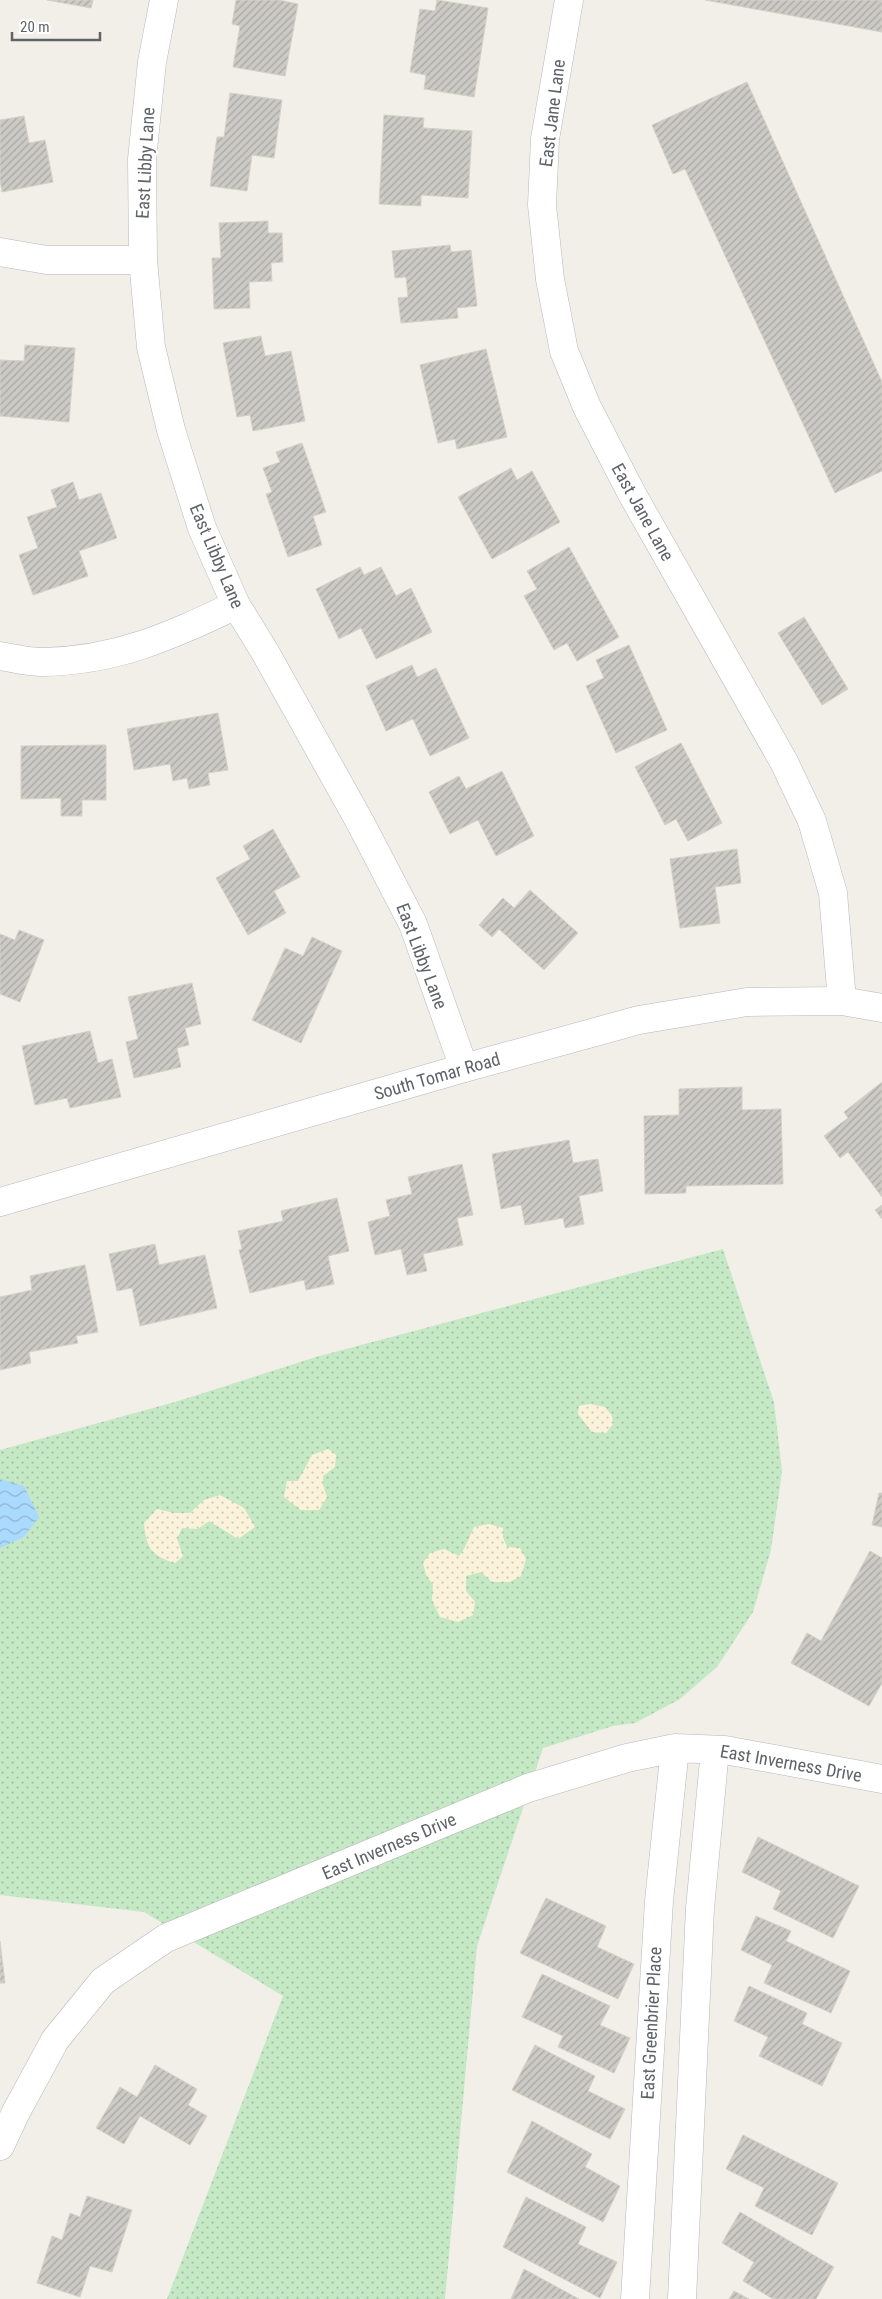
<svg xmlns="http://www.w3.org/2000/svg" width="882" height="2299" font-family="'Roboto Condensed',sans-serif">
	<defs>
		<pattern id="grass-dots" width="8" height="8" patternUnits="userSpaceOnUse" patternTransform="scale(1.25)"><rect width="8" height="8" fill="#c5e8c5"/><path d="M2 2h.1M6 6h.1" fill="none" stroke="#a3c0a4" stroke-width="1.8" stroke-linecap="round"/></pattern>
		<pattern id="sand-dots" width="8" height="8" patternUnits="userSpaceOnUse" patternTransform="scale(1.25)"><rect width="8" height="8" fill="#fbf3d9"/><path d="M2 2h.1M6 6h.1" fill="none" stroke="#cec8b4" stroke-width="1.8" stroke-linecap="round"/></pattern>
		<pattern id="water-waves" width="16" height="10" patternUnits="userSpaceOnUse" patternTransform="scale(1.25)"><rect width="16" height="10" fill="#aadaff"/><path d="M0 5q4-4 8 0t8 0" fill="none" stroke="#8eb4d2"/></pattern>
		<pattern id="building-hatch" width="6" height="6" patternUnits="userSpaceOnUse" patternTransform="scale(1.25)"><rect width="6" height="6" fill="#cccac5"/><path d="M-1 1l2-2M0 6l6-6M5 7l2-2" fill="none" stroke="#a9a8a4"/></pattern>
	</defs>
	<rect width="100%" height="100%" fill="#f1efe8"/>
	<path fill="url(#grass-dots)" d="M 723,1249 L 774,1402 L 782,1471 L 771,1550 L 753,1612 L 717,1667 L 680,1699 L 635,1723 L 613,1726 L 543,1748 L 477,1946 L 445,2299 L 167,2299 L 283,1996 L 144,1912 L 0,1895 L 0,1450 L 175,1402 L 316,1357 Z"/>
	<path fill="url(#sand-dots)" d="M 590,1404 L 605,1407 L 612,1416 L 613,1424 L 606,1433 L 592,1432 L 578,1414 L 579,1406 Z
		M 328,1449 L 336,1455 L 335,1467 L 323,1476 L 323,1485 L 327,1497 L 319,1510 L 301,1510 L 284,1497 L 287,1481 L 298,1481 L 312,1455 Z
		M 220,1495 L 244,1508 L 255,1527 L 238,1539 L 209,1521 L 198,1529 L 182,1528 L 177,1539 L 183,1556 L 175,1563 C 151,1556 146,1547 144,1523 L 157,1509 L 174,1513 L 190,1513 L 204,1500 Z
		M 489,1524 L 503,1528 L 503,1537 L 507,1547 L 520,1548 L 526,1559 L 521,1576 L 510,1582 L 492,1582 L 481,1572 L 466,1576 L 466,1591 L 475,1602 L 473,1615 L 458,1622 L 440,1617 L 432,1600 L 433,1585 L 426,1575 L 423,1563 L 430,1553 L 444,1549 L 459,1556 C 466,1548 469,1537 474,1527 Z"/>
	<path fill="url(#water-waves)" d="M 0,1479 L 24,1486 L 39,1517 L 24,1537 L 0,1548 Z"/>
	<path fill="url(#building-hatch)" stroke="#d6d1c6" d="M 47,0 L 93,0 L 91,8 Z
		M 236,0 L 279,0 L 298,4 L 285,76 L 233,67 L 240,26 L 232,24 Z
		M 437,0 L 488,8 L 474,97 L 424,89 L 426,75 L 410,72 L 420,9 L 435,11 Z
		M 705,0 L 882,0 L 882,32 Z
		M 747,82 L 882,382 L 882,471 L 835,493 L 685,169 L 673,174 L 652,125 Z
		M 230,93 L 282,100 L 274,158 L 252,155 L 247,191 L 210,186 L 217,137 L 224,137 Z
		M 384,115 L 424,118 L 423,128 L 472,131 L 468,198 L 421,195 L 421,206 L 379,204 Z
		M 24,116 L 29,143 L 45,140 L 53,182 L 2,192 L 0,180 L 0,120 Z
		M 268,221 L 268,233 L 282,233 L 283,262 L 271,263 L 272,281 L 249,282 L 250,308 L 214,309 L 212,258 L 221,258 L 219,223 Z
		M 450,245 L 451,252 L 471,250 L 477,306 L 457,308 L 458,318 L 401,323 L 398,298 L 408,297 L 406,277 L 395,278 L 392,251 Z
		M 261,336 L 265,356 L 291,351 L 305,421 L 253,431 L 250,415 L 237,417 L 223,343 Z
		M 25,345 L 75,348 L 69,422 L 0,416 L 0,360 L 24,361 Z
		M 486,349 L 507,437 L 457,449 L 455,439 L 438,443 L 420,365 Z
		M 302,443 L 326,512 L 313,516 L 322,545 L 288,557 L 266,494 L 272,492 L 263,468 L 280,462 L 276,452 Z
		M 511,468 L 517,480 L 532,471 L 560,522 L 492,559 L 458,497 Z
		M 73,482 L 79,500 L 101,493 L 117,538 L 79,551 L 88,576 L 33,595 L 19,555 L 38,548 L 27,517 L 57,507 L 51,490 Z
		M 569,547 L 619,637 L 577,661 L 567,643 L 554,650 L 524,596 L 537,589 L 527,571 Z
		M 360,567 L 364,575 L 381,567 L 396,596 L 411,588 L 432,632 L 376,659 L 361,628 L 339,639 L 316,589 Z
		M 804,617 L 848,689 L 822,705 L 778,633 Z
		M 629,645 L 667,730 L 616,753 L 586,686 L 604,678 L 596,660 Z
		M 412,665 L 417,677 L 436,668 L 469,738 L 430,756 L 413,719 L 386,731 L 366,686 Z
		M 218,713 L 228,770 L 208,773 L 210,785 L 189,789 L 187,778 L 173,781 L 170,764 L 134,770 L 127,729 Z
		M 681,743 L 722,823 L 688,841 L 676,819 L 665,825 L 635,767 Z
		M 106,745 L 106,800 L 82,800 L 82,816 L 61,816 L 61,798 L 21,799 L 21,746 Z
		M 502,771 L 534,836 L 496,856 L 478,820 L 450,834 L 429,792 L 459,776 L 466,789 Z
		M 273,829 L 300,877 L 274,891 L 286,913 L 248,935 L 216,878 L 250,859 L 243,846 Z
		M 737,849 L 741,883 L 715,887 L 720,923 L 680,928 L 670,859 Z
		M 530,890 L 578,933 L 544,970 L 499,929 L 492,937 L 479,925 L 503,898 L 514,908 Z
		M 19,930 L 44,940 L 20,1002 L 0,994 L 0,934 L 15,940 Z
		M 312,937 L 342,951 L 301,1043 L 252,1020 L 285,948 L 303,956 Z
		M 192,983 L 201,1024 L 185,1028 L 189,1045 L 177,1048 L 181,1067 L 134,1078 L 126,1042 L 138,1039 L 128,997 Z
		M 90,1031 L 98,1063 L 112,1059 L 121,1097 L 70,1108 L 67,1098 L 35,1105 L 22,1046 Z
		M 882,1082 L 882,1197 L 848,1152 L 840,1158 L 824,1136 L 848,1118 L 844,1112 Z
		M 742,1087 L 742,1110 L 781,1109 L 783,1184 L 686,1186 L 686,1193 L 645,1194 L 644,1116 L 679,1115 L 679,1089 Z
		M 569,1140 L 573,1163 L 598,1159 L 603,1191 L 579,1196 L 584,1224 L 565,1228 L 563,1218 L 525,1225 L 521,1205 L 501,1209 L 492,1154 Z
		M 462,1164 L 473,1215 L 457,1218 L 463,1245 L 423,1254 L 427,1271 L 407,1275 L 401,1249 L 375,1255 L 368,1222 L 390,1216 L 386,1200 L 412,1194 L 408,1177 Z
		M 337,1198 L 349,1251 L 328,1256 L 334,1284 L 306,1290 L 304,1280 L 250,1293 L 239,1250 L 242,1249 L 238,1231 L 283,1221 L 281,1211 Z
		M 882,1205 L 882,1219 L 875,1210 Z
		M 155,1244 L 159,1265 L 205,1255 L 217,1308 L 140,1326 L 132,1288 L 117,1291 L 109,1254 Z
		M 85,1265 L 98,1332 L 76,1336 L 78,1343 L 29,1352 L 31,1363 L 0,1370 L 0,1297 L 32,1290 L 30,1276 Z
		M 879,1493 L 882,1493 L 882,1527 L 872,1525 Z
		M 870,1551 L 882,1558 L 882,1683 L 869,1706 L 791,1663 L 807,1633 L 821,1641 Z
		M 758,1837 L 859,1886 L 833,1938 L 773,1909 L 781,1891 L 742,1872 Z
		M 546,1898 L 606,1926 L 597,1947 L 634,1964 L 618,1999 L 520,1953 Z
		M 756,1916 L 791,1931 L 786,1941 L 850,1971 L 831,2013 L 764,1983 L 772,1965 L 741,1950 Z
		M 0,1941 L 5,1983 L 0,1983 Z
		M 542,1974 L 610,2006 L 600,2025 L 630,2038 L 614,2073 L 558,2047 L 563,2036 L 522,2017 Z
		M 749,1986 L 807,2013 L 802,2024 L 842,2043 L 822,2086 L 759,2056 L 768,2037 L 734,2021 Z
		M 535,2045 L 595,2076 L 588,2091 L 625,2109 L 610,2139 L 512,2090 Z
		M 155,2065 L 197,2089 L 188,2105 L 207,2116 L 190,2145 L 140,2116 L 124,2144 L 96,2128 L 120,2087 L 137,2097 Z
		M 532,2121 L 592,2154 L 585,2167 L 620,2186 L 603,2222 L 507,2172 Z
		M 743,2135 L 838,2183 L 812,2235 L 755,2206 L 764,2188 L 726,2169 Z
		M 87,2196 L 132,2210 L 112,2272 L 90,2266 L 80,2297 L 37,2283 L 52,2236 L 62,2240 L 70,2213 L 80,2217 Z
		M 526,2197 L 586,2227 L 578,2244 L 617,2262 L 600,2298 L 503,2247 Z
		M 740,2212 L 834,2267 L 816,2299 L 773,2299 L 743,2281 L 754,2262 L 722,2243 Z
		M 524,2269 L 579,2299 L 511,2299 Z
		M 734,2291 L 749,2299 L 729,2299 Z"/>
	<g fill="none" stroke-linecap="round" stroke-linejoin="round">
		<g stroke="#b5b8bc" stroke-width="29">
			<path id="minor" d="M 164,0 L 152,62 L 142,159 L 143,260 L 151,347 L 171,430 L 202,528 L 236,605 L 265,652 L 360,822 L 413,924 L 464,1068
				M 569,0 L 545,139 L 542,205 L 550,279 L 564,351 L 587,407 L 632,494 L 784,762 L 812,821 L 833,893 L 842,1001
				M 0,252 L 47,260 L 143,260
				M 0,656 C 14,658 28,662 42,662 C 117,661 170,636 236,605
				M 0,2146 L 16,2112 L 55,2040 L 103,1981 L 166,1938 L 528,1788 L 627,1758 L 675,1748 L 725,1750 L 882,1779
				M 635,2299 L 659,1901 L 675,1748
				M 682,2299 L 700,1908 L 715,1750"/>
		</g>
		<g stroke="#b5b8bc" stroke-width="29">
			<path id="tertiary" d="M 0,1202 L 464,1068 L 639,1020 L 747,1002 L 842,1001 L 882,1008"/>
		</g>
		<use href="#minor" stroke="#fff" stroke-width="28"/>
		<use href="#tertiary" stroke="#fff" stroke-width="28"/>
	</g>
	<g text-anchor="middle" dominant-baseline="central" stroke-width="4.5" stroke-linejoin="round" paint-order="stroke">
		<g font-size="18" fill="#5f6368" stroke="#fff">
			<text transform="translate(552 113) rotate(-83)">East Jane Lane</text>
			<text transform="translate(145 163) rotate(-87)">East Libby Lane</text>
			<text transform="translate(643 512) rotate(61)">East Jane Lane</text>
			<text transform="translate(217 556) rotate(67)">East Libby Lane</text>
			<text transform="translate(422 956) rotate(69)">East Libby Lane</text>
			<text transform="translate(437 1076) rotate(-16)">South Tomar Road</text>
			<text transform="translate(791 1763) rotate(10)">East Inverness Drive</text>
			<text transform="translate(389 1846) rotate(-23)">East Inverness Drive</text>
			<text transform="translate(651 2023) rotate(-87)">East Greenbrier Place</text>
		</g>
	</g>
	<path d="M12 32v8h88v-8" fill="none" stroke="#5f6368" stroke-width="2.5"/>
	<text x="20" y="32" font-size="15" fill="#5f6368" stroke="#ffffff" stroke-width="4" paint-order="stroke">20 m</text>
</svg>
